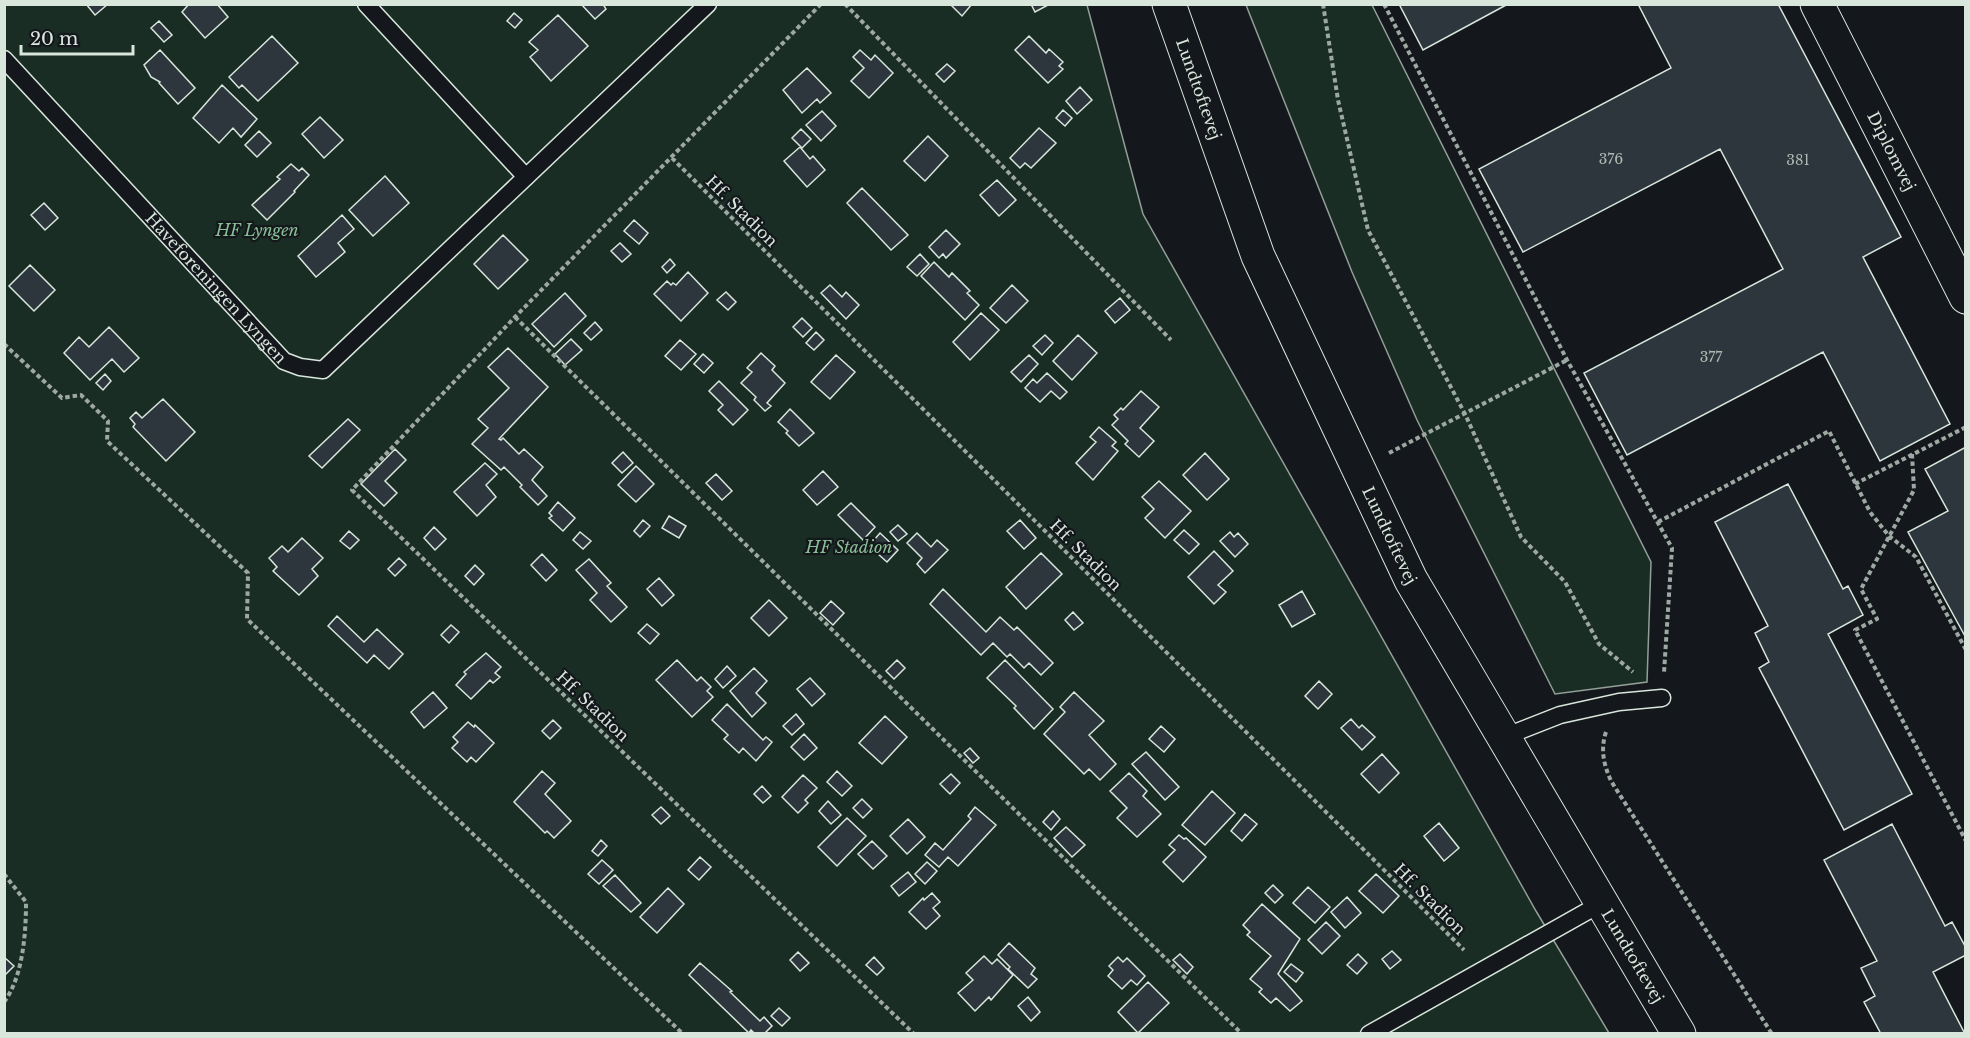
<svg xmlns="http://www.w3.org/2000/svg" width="1970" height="1038" font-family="'Libre Baskerville',serif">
	<rect width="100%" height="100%" fill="#14181c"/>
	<path fill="#1a2d24" stroke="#939e99" stroke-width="1.5" d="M 5,4 L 1087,5 L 1143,214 L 1536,911 L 1609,1033 L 5,1034 Z
		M 1246,5 L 1372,5 L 1651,562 L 1647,682 L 1555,694 L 1417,420 L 1352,272 Z"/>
	<path fill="#2c363c" stroke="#d8e6dc" stroke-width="1.5" d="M 86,4 L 108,4 L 95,15 Z
		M 189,4 L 217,4 L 228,17 L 205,38 L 182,12 Z
		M 581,4 L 603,4 L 606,9 L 595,19 Z
		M 950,4 L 972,4 L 962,16 Z
		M 1031,4 L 1048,4 L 1048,5 L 1035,12 Z
		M 1399,4 L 1508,4 L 1423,50 Z
		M 1638,4 L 1778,4 L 1901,237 L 1863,257 L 1950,424 L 1880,461 L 1823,352 L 1627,455 L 1584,373 L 1783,269 L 1720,149 L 1523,252 L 1479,169 L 1671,68 Z
		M 514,13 L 522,20 L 515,28 L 507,21 Z
		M 558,15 L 588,46 L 551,81 L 530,57 L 538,50 L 529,42 Z
		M 159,21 L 172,35 L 164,42 L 151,28 Z
		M 272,36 L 298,63 L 258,101 L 242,85 L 239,88 L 229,77 Z
		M 1029,36 L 1046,53 L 1049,49 L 1063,62 L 1059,66 L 1063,69 L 1048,83 L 1015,50 Z
		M 160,50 L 195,88 L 178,104 L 159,83 L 160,82 L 151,77 L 144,65 Z
		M 860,50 L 871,60 L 875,55 L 893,73 L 869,98 L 851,81 L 864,68 L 853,57 Z
		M 947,64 L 955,71 L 944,82 L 936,74 Z
		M 807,68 L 831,93 L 820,103 L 817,99 L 802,113 L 783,90 Z
		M 222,85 L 257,119 L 241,137 L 233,128 L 219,143 L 193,118 Z
		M 1080,87 L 1092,100 L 1077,114 L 1066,101 Z
		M 1063,110 L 1072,118 L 1065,126 L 1056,118 Z
		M 822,111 L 836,126 L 821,141 L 806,125 Z
		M 320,117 L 343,140 L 324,158 L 302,134 Z
		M 1039,128 L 1056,143 L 1031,168 L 1025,163 L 1020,168 L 1010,158 Z
		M 801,129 L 811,139 L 802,148 L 792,138 Z
		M 259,131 L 271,143 L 257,157 L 245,145 Z
		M 928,136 L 948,156 L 925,181 L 904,161 Z
		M 800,147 L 810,159 L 813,156 L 825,170 L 807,187 L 784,161 Z
		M 291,164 L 299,171 L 302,168 L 309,175 L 294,191 L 295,192 L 267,220 L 252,205 L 280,179 L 277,177 Z
		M 385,176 L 409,203 L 373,236 L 349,210 Z
		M 997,180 L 1016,200 L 999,216 L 980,195 Z
		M 862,188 L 908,235 L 891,250 L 847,203 Z
		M 44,203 L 58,218 L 45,230 L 31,215 Z
		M 342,215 L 354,229 L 338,243 L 345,252 L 316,277 L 298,256 Z
		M 634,220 L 648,233 L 639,244 L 624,231 Z
		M 946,230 L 960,244 L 946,258 L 943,254 L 939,258 L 929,247 Z
		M 503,235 L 528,260 L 498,289 L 474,264 Z
		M 620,243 L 631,254 L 622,262 L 611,251 Z
		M 920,254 L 929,264 L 917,276 L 907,267 Z
		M 670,259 L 675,265 L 667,273 L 662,267 Z
		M 934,262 L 949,277 L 952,273 L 970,291 L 967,293 L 979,305 L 965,320 L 921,276 Z
		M 30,265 L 55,290 L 34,311 L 9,286 Z
		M 688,272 L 708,293 L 681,321 L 654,294 L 667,281 L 671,285 L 673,283 L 676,285 Z
		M 830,285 L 842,297 L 846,292 L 859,305 L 846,319 L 821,293 Z
		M 1012,285 L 1028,301 L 1006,323 L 990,308 Z
		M 726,292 L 736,302 L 728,310 L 717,300 Z
		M 565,293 L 586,316 L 554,347 L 532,324 Z
		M 1120,298 L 1130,310 L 1115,323 L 1105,311 Z
		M 981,313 L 999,330 L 970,360 L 953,342 Z
		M 802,318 L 812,328 L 803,337 L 793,327 Z
		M 595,322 L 602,330 L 591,340 L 584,333 Z
		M 109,327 L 139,358 L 124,372 L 112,359 L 90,380 L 64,353 L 79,337 L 89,347 Z
		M 816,332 L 824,340 L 814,350 L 806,343 Z
		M 1045,335 L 1053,343 L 1042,355 L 1033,346 Z
		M 1078,335 L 1097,353 L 1072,380 L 1053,361 Z
		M 571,339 L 582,350 L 565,365 L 555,354 Z
		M 680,340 L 696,354 L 681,370 L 665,356 Z
		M 508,348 L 548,387 L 499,439 L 501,440 L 503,438 L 519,454 L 524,449 L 543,467 L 532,480 L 547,496 L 538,505 L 520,487 L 522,485 L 504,467 L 501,470 L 472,444 L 488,428 L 478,419 L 509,388 L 488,367 Z
		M 761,353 L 775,366 L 772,370 L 785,383 L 767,403 L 771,406 L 765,411 L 754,400 L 756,397 L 741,383 L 752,372 L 747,368 Z
		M 703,354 L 713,363 L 704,373 L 694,364 Z
		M 836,355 L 855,372 L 830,399 L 811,382 Z
		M 1029,355 L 1038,364 L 1021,382 L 1011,372 Z
		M 1047,373 L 1067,392 L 1060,399 L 1051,391 L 1040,402 L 1025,388 L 1033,379 L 1037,383 Z
		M 105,374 L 111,381 L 103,390 L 96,383 Z
		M 719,381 L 748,410 L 733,425 L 718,410 L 723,405 L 709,391 Z
		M 1141,391 L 1159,407 L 1140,428 L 1154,441 L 1139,457 L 1125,444 L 1128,441 L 1112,425 L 1118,419 L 1114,415 L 1121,408 L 1123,410 Z
		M 163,399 L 195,432 L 166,461 L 133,427 L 135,424 L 130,418 L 136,412 L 142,418 Z
		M 790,409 L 814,433 L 799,446 L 786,433 L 788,431 L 778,422 Z
		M 348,419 L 360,430 L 322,468 L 309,456 Z
		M 1099,427 L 1116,442 L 1112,446 L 1118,451 L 1093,480 L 1076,463 L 1096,442 L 1090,437 Z
		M 1966,447 L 1966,638 L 1908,532 L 1948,511 L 1925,469 Z
		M 395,449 L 406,460 L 385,481 L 397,493 L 384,506 L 361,484 Z
		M 623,452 L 633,463 L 622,473 L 612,463 Z
		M 1205,453 L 1229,479 L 1207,500 L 1183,475 Z
		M 485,463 L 497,474 L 486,485 L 496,497 L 477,516 L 454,492 Z
		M 636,466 L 654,484 L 636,502 L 618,485 Z
		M 823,471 L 838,487 L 817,505 L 803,490 Z
		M 716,474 L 732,491 L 722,500 L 706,483 Z
		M 1159,481 L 1191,511 L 1165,538 L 1145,518 L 1154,509 L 1142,497 Z
		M 1788,484 L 1843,589 L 1848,586 L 1863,615 L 1828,634 L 1912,794 L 1844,830 L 1759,668 L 1769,662 L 1755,633 L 1768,626 L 1715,522 Z
		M 558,502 L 575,518 L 563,531 L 549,518 L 552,516 L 549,513 Z
		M 851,503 L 875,527 L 863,540 L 838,515 Z
		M 669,516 L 686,526 L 679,538 L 662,528 Z
		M 643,520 L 650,526 L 640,537 L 634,531 Z
		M 1020,520 L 1036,538 L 1024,549 L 1007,531 Z
		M 898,525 L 907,534 L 898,541 L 890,532 Z
		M 434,527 L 446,539 L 435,550 L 424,538 Z
		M 1184,530 L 1199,544 L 1189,554 L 1174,540 Z
		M 349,531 L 359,540 L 350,549 L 340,541 Z
		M 580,532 L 591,541 L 583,549 L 573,540 Z
		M 1230,532 L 1234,537 L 1238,533 L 1248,544 L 1235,557 L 1220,541 Z
		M 880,533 L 898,550 L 887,562 L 869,546 Z
		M 917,533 L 931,547 L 937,540 L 948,550 L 925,573 L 917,564 L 922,558 L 907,543 Z
		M 302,538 L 323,558 L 312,569 L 318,576 L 299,595 L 273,571 L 277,567 L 269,558 L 282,546 L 288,552 Z
		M 1214,551 L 1233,571 L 1218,585 L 1226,592 L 1214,604 L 1188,577 Z
		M 1041,553 L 1062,574 L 1026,609 L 1006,587 Z
		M 542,554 L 557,570 L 546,581 L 531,565 Z
		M 399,558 L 406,565 L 395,576 L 388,569 Z
		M 589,559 L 611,583 L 607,586 L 627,607 L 611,622 L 590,600 L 597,593 L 576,570 Z
		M 475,565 L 484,574 L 474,585 L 465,576 Z
		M 659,578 L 674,595 L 662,606 L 647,589 Z
		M 943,589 L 986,632 L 1000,617 L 1014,630 L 1017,627 L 1053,663 L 1041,675 L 1029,663 L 1024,668 L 1010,654 L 1007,657 L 993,643 L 981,655 L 930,604 Z
		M 1302,591 L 1315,614 L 1292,627 L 1279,605 Z
		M 769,600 L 787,618 L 769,636 L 751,618 Z
		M 831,601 L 844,613 L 833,625 L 820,613 Z
		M 1073,612 L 1083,623 L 1074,630 L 1065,620 Z
		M 337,616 L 364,642 L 377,629 L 403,654 L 389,669 L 374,655 L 367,663 L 328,626 Z
		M 647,624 L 659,634 L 650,644 L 638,633 Z
		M 451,625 L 459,632 L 449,643 L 441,635 Z
		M 486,653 L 501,667 L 495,673 L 500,677 L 493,683 L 490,680 L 471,699 L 456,685 L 466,674 L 464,672 Z
		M 677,660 L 697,681 L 701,677 L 711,687 L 707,691 L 713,697 L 692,717 L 656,680 Z
		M 897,660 L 905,668 L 894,679 L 886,671 Z
		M 1005,660 L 1053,709 L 1034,729 L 1014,708 L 1016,706 L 987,678 Z
		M 727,666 L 736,676 L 723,688 L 715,679 Z
		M 754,668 L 767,681 L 756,693 L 766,703 L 752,717 L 730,691 Z
		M 810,678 L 825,694 L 812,706 L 797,689 Z
		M 1319,681 L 1332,694 L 1318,709 L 1305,696 Z
		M 433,692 L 447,708 L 424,728 L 411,712 Z
		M 1074,692 L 1104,721 L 1089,735 L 1116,764 L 1100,780 L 1089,769 L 1084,774 L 1044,734 L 1065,712 L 1060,707 Z
		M 727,704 L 763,740 L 766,737 L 772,742 L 756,761 L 743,748 L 739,753 L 724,739 L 728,735 L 712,720 Z
		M 796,714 L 804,724 L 792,735 L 783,726 Z
		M 885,716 L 907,737 L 882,764 L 859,743 Z
		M 1351,719 L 1359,728 L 1362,725 L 1375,737 L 1362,750 L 1341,728 Z
		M 553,720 L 561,728 L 550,739 L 542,731 Z
		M 468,722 L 474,727 L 475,725 L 494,743 L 476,762 L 471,757 L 467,762 L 452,748 L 458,742 L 453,737 Z
		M 1161,726 L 1175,739 L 1164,752 L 1149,739 Z
		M 804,734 L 817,748 L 804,760 L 791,747 Z
		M 970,748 L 979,758 L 973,763 L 964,753 Z
		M 1146,752 L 1179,787 L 1165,800 L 1132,764 Z
		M 1382,754 L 1399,773 L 1379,793 L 1361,774 Z
		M 542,771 L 555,783 L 545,794 L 571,821 L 554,838 L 547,831 L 545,833 L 514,802 Z
		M 837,771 L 852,786 L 842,796 L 827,782 Z
		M 1129,773 L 1147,791 L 1143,796 L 1161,814 L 1137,837 L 1117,818 L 1127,808 L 1110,791 Z
		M 951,774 L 960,783 L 950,794 L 940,784 Z
		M 803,775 L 817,788 L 805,800 L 808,803 L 798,813 L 782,797 Z
		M 762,786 L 771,796 L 763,803 L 754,794 Z
		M 1212,791 L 1235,813 L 1205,845 L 1182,825 Z
		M 862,799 L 872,809 L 863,818 L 853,808 Z
		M 828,801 L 841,815 L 831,824 L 819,811 Z
		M 661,807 L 670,816 L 661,824 L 652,815 Z
		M 975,807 L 996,825 L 958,866 L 948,857 L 939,867 L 925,855 L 935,843 L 943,850 L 971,819 L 968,816 Z
		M 1053,811 L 1060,819 L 1051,830 L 1043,822 Z
		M 1245,814 L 1257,824 L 1242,841 L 1231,831 Z
		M 847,818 L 866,836 L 837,866 L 818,847 Z
		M 908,819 L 925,837 L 907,854 L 890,836 Z
		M 1439,823 L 1459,848 L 1444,861 L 1424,836 Z
		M 1892,824 L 1945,926 L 1952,922 L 1966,948 L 1966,955 L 1933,972 L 1965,1034 L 1881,1034 L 1864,1002 L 1875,996 L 1861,968 L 1877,961 L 1824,860 Z
		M 1066,827 L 1085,845 L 1072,857 L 1054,838 Z
		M 1179,835 L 1184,839 L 1186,838 L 1206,857 L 1183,882 L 1163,862 L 1175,850 L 1169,845 Z
		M 601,840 L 607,846 L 598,856 L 592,851 Z
		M 872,841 L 887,856 L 873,869 L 858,854 Z
		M 700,857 L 711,867 L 699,880 L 688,870 Z
		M 602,860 L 613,870 L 599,884 L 588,874 Z
		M 927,862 L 937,871 L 925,884 L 915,874 Z
		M 908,872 L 916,882 L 899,896 L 891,886 Z
		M 1376,874 L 1399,896 L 1383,913 L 1359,891 Z
		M 615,875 L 641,903 L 631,912 L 603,886 Z
		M 1273,885 L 1283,895 L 1275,903 L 1265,893 Z
		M 1308,887 L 1330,907 L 1315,923 L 1293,903 Z
		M 668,888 L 684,904 L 657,933 L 640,917 Z
		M 932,893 L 940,902 L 933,908 L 940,916 L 926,929 L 909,912 L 923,898 L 924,900 Z
		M 1347,897 L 1361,913 L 1345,928 L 1331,912 Z
		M 1262,904 L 1300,939 L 1278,974 L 1302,1001 L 1290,1011 L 1276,998 L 1271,1003 L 1259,992 L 1262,989 L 1250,979 L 1271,956 L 1247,935 L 1250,932 L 1243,925 Z
		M 1326,922 L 1340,936 L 1322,954 L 1308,940 Z
		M 1009,943 L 1035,968 L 1031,974 L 1037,979 L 1028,988 L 1008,969 L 1010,967 L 998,955 Z
		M 1392,951 L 1401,960 L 1390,969 L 1382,959 Z
		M 798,952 L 809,963 L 800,971 L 790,960 Z
		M 1180,954 L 1193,967 L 1187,974 L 1173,960 Z
		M 1358,954 L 1367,963 L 1357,974 L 1347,965 Z
		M 984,956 L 992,964 L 997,959 L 1013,975 L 991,1000 L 989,997 L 975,1011 L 958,993 L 973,980 L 966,973 Z
		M 4,957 L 14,966 L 4,976 Z
		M 874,957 L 884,968 L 877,975 L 866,965 Z
		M 1118,957 L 1123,962 L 1127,958 L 1145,976 L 1137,985 L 1131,980 L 1122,989 L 1108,976 L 1113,970 L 1109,966 Z
		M 700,963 L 732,991 L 730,992 L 760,1021 L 764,1017 L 772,1026 L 766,1032 L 767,1034 L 755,1034 L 751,1030 L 749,1033 L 689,975 Z
		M 1291,964 L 1303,973 L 1296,982 L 1284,972 Z
		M 1148,982 L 1169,1003 L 1138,1033 L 1118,1012 Z
		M 1028,997 L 1040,1012 L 1031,1021 L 1018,1006 Z
		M 779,1008 L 790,1018 L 782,1026 L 771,1016 Z"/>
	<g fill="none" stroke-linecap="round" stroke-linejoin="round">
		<g stroke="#d8e6dc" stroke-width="19">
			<g id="lane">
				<path d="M 366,4 L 526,177"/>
				<path id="s1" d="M 4,59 L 284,361 L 300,367 L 323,370 L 708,4"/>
				<path d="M 1504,737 L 1560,715 L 1619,702 L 1662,698"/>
				<path d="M 1369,1034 L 1602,903"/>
			</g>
		</g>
		<g stroke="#d8e6dc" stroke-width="35">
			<g id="street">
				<path id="s2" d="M 1817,4 L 1966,297"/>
			</g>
		</g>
		<g stroke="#d8e6dc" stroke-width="35">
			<g id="secondary">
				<path id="s3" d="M 1169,4 L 1258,256 L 1411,580 L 1679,1034"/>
			</g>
		</g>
		<path stroke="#9da8a2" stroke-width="4" stroke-dasharray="4.5 3" stroke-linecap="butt" d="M 821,4 L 515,317 L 352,490 L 914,1034
			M 845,4 L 1171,340
			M 1323,4 L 1338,100 L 1368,230 L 1465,414 L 1521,537 L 1565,582 L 1599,644 L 1633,672
			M 1384,4 L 1567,360 L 1672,548 L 1664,673
			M 672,158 L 1464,950
			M 515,317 L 1242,1034
			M 4,344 L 62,398 L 81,395 L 108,421 L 107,441 L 248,573 L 247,619 L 683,1034
			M 1389,453 L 1567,360
			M 1912,454 L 1914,490 L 1861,589 L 1877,619 L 1855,630 L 1966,841
			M 1855,484 L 1966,427
			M 1658,522 L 1829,431 L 1870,512 L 1889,536 L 1916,557 L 1966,650
			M 1606,732 C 1600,750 1604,765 1611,781 L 1772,1034
			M 4,874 L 26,902 C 26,933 23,977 4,1002"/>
		<use href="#lane" stroke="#14181c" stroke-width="16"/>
		<use href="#street" stroke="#14181c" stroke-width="33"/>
		<use href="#secondary" stroke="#14181c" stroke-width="33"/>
	</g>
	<g text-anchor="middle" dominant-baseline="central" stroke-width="4.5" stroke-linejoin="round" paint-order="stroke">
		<g font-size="14" fill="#adbab4">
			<text x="1611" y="159">376</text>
			<text x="1798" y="160">381</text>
			<text x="1711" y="357">377</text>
		</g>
		<g font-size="16" fill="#d8e6dc" stroke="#14181c">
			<text stroke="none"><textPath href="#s3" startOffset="90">Lundtoftevej</textPath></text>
			<text stroke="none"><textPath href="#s2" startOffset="165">Diplomvej</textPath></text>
			<text transform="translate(742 211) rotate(45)">Hf. Stadion</text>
			<text stroke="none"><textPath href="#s1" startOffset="312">Haveforeningen Lyngen</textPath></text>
			<text stroke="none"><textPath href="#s3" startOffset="576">Lundtoftevej</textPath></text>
			<text transform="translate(1086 555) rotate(45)">Hf. Stadion</text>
			<text transform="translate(593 706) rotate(44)">Hf. Stadion</text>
			<text transform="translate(1430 899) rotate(45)">Hf. Stadion</text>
			<text stroke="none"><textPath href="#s3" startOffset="1062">Lundtoftevej</textPath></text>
		</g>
		<g font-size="16" font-style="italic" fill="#8ac095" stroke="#14181c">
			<text x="257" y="230">HF Lyngen</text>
			<text x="849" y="547">HF Stadion</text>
		</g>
	</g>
	<rect width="1970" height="1038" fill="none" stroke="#d8e6dc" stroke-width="12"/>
	<path d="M21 45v9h112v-9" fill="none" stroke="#d8e6dc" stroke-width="3"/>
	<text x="30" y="45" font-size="18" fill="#d8e6dc" stroke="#14181c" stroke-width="4.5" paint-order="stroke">20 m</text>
</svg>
